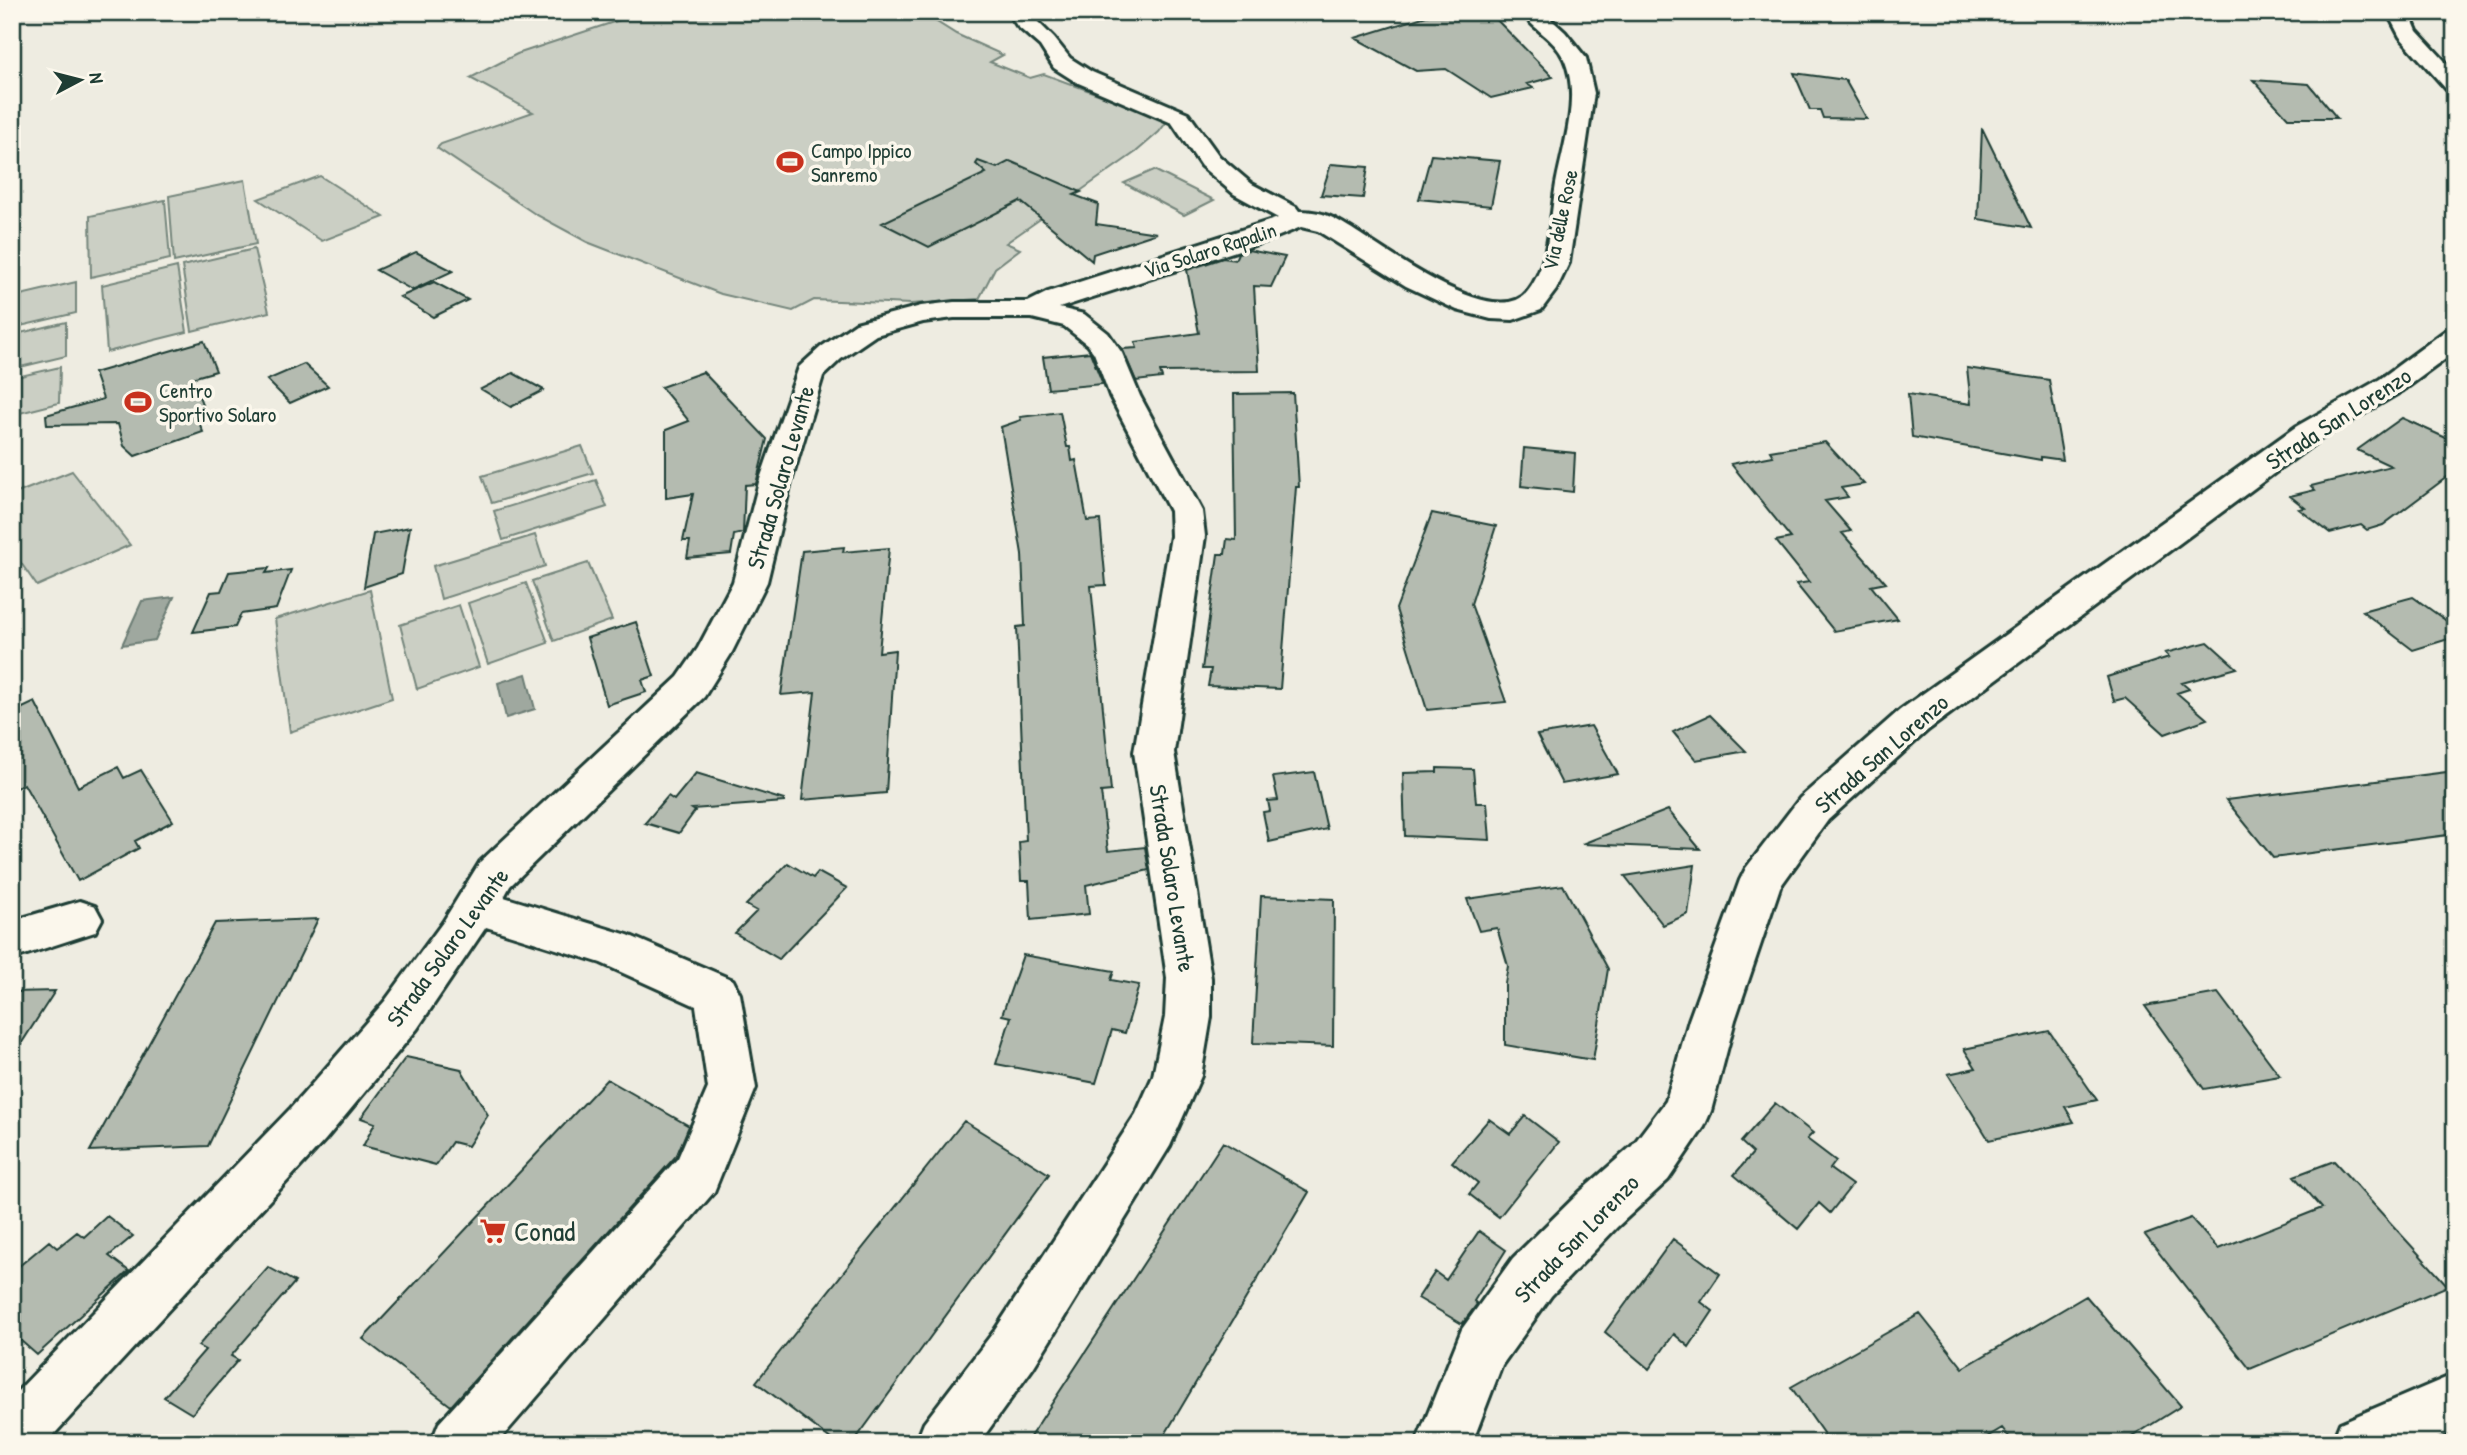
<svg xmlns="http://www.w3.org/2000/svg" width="2467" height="1455" font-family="'Patrick Hand',sans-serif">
	<rect width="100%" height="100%" fill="#eeece1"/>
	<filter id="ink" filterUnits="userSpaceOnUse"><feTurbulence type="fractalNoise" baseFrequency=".0143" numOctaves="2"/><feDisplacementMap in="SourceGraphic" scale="14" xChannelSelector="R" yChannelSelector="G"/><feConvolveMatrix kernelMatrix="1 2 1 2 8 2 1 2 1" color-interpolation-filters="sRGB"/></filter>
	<g filter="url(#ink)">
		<path fill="#cbcfc4" stroke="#75867c" stroke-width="2" d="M 644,12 L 935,12 L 917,19 L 932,19 L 956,34 L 1003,55 L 990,62 L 1030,78 L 1044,74 L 1168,120 L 1159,132 L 1136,152 L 1006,243 L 1020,249 L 995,268 L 979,299 L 911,304 L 814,300 L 793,311 L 721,294 L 587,242 L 535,214 L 437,148 L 441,144 L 533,112 L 470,78 L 517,54 Z
			M 1154,170 L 1214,200 L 1184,215 L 1124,183 Z
			M 320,176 L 384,217 L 322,241 L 258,199 Z
			M 245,180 L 256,244 L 174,262 L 169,196 Z
			M 165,200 L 170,259 L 91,277 L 90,216 Z
			M 254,249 L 269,312 L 192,331 L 182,266 Z
			M 177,267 L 187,332 L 107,352 L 102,285 Z
			M 76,282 L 76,313 L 12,328 L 12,297 Z
			M 66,322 L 66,356 L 12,369 L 12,335 Z
			M 60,367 L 59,403 L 12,415 L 12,378 Z
			M 582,446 L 593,473 L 492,503 L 482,476 Z
			M 72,471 L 130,545 L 37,586 L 12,550 L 12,495 Z
			M 596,480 L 607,507 L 503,540 L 494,511 Z
			M 535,535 L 545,566 L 441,599 L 433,566 Z
			M 588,563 L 612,620 L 554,641 L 532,581 Z
			M 526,583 L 548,643 L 488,664 L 468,603 Z
			M 370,590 L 392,698 L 290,732 L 275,619 Z
			M 459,605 L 479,667 L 417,689 L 400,625 Z"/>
		<path fill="#9fa89f" stroke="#6c7d74" stroke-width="2" d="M 174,597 L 155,640 L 122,645 L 142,601 Z
			M 526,674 L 535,709 L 506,718 L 498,683 Z"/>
		<path fill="#b4bbb0" stroke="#1f3d34" stroke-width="2" d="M 1439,12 L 1489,12 L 1553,77 L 1527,84 L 1533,88 L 1491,98 L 1446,69 L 1416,71 L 1355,38 Z
			M 1794,73 L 1845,80 L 1867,119 L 1823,118 L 1820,110 L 1810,110 Z
			M 2253,80 L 2309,84 L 2337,118 L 2288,118 Z
			M 1982,128 L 2031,228 L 1978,219 Z
			M 1431,155 L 1500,161 L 1491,206 L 1419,199 Z
			M 978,161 L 997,168 L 1010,161 L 1081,192 L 1074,195 L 1098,204 L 1096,224 L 1157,233 L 1093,254 L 1092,261 L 1020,201 L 929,247 L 882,223 L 986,173 L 976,164 Z
			M 1331,164 L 1368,167 L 1363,198 L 1321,195 Z
			M 1248,250 L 1285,257 L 1271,287 L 1254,286 L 1259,371 L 1160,372 L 1162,378 L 1136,381 L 1122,349 L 1137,348 L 1135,342 L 1199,333 L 1187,270 L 1223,258 L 1235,260 L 1238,253 Z
			M 416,252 L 453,271 L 412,290 L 376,270 Z
			M 434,282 L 468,300 L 433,317 L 400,297 Z
			M 204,341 L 216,371 L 192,378 L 207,417 L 198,420 L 203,432 L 135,456 L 124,446 L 118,424 L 47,425 L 46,415 L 103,399 L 94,373 Z
			M 1090,352 L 1103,384 L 1048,389 L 1043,357 Z
			M 304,364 L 328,386 L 290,403 L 267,380 Z
			M 1967,368 L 2049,380 L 2063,460 L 2041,457 L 2041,460 L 1912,437 L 1908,394 L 1971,404 Z
			M 703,372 L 767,439 L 756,484 L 745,485 L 743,533 L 734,535 L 731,554 L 687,558 L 690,541 L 683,541 L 693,494 L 666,498 L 666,430 L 689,421 L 661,387 Z
			M 513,373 L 544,390 L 511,407 L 481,389 Z
			M 1293,393 L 1299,487 L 1296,487 L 1280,689 L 1208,686 L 1211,669 L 1202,669 L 1218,554 L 1225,554 L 1227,539 L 1236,540 L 1234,394 Z
			M 1060,412 L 1067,447 L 1070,447 L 1072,461 L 1076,460 L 1087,521 L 1100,520 L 1106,585 L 1091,586 L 1111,791 L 1101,792 L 1108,851 L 1145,847 L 1149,870 L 1086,885 L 1089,914 L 1031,920 L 1029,881 L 1021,881 L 1019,842 L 1026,841 L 1017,627 L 1025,626 L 1022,554 L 1001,427 L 1021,420 L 1020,417 Z
			M 2402,418 L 2455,442 L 2455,471 L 2383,525 L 2367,530 L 2361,525 L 2330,533 L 2299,509 L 2305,508 L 2290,496 L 2315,490 L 2311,486 L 2391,466 L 2357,450 Z
			M 1825,442 L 1864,484 L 1841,488 L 1848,497 L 1825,501 L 1851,531 L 1842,533 L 1886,583 L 1871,586 L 1898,619 L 1834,631 L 1796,584 L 1809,582 L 1776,541 L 1791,538 L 1731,464 L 1773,456 L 1770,451 Z
			M 1524,448 L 1575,453 L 1573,492 L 1521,486 Z
			M 1432,513 L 1496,526 L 1471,604 L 1506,702 L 1427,710 L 1396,609 Z
			M 410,527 L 402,574 L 364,587 L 373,534 Z
			M 844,547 L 843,552 L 889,548 L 879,652 L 895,650 L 886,793 L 802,800 L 815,692 L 781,695 L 802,551 Z
			M 269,568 L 266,573 L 291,570 L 276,609 L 241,614 L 235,627 L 193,632 L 211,592 L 221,591 L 229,572 Z
			M 2413,597 L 2455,627 L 2455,637 L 2413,650 L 2362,611 Z
			M 636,622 L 654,676 L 642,680 L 646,692 L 607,705 L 587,638 Z
			M 2208,642 L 2237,668 L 2182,683 L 2189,689 L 2177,693 L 2207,719 L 2165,734 L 2125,698 L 2114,701 L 2107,677 L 2169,657 L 2165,653 Z
			M 35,702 L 78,787 L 118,767 L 124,778 L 141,770 L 173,821 L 135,841 L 139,848 L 78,881 L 24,784 L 12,790 L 12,713 Z
			M 1710,715 L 1746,751 L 1696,760 L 1673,732 Z
			M 1591,726 L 1618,774 L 1562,784 L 1537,735 Z
			M 1437,768 L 1473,769 L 1476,803 L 1487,803 L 1490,840 L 1405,836 L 1403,773 L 1437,772 Z
			M 2455,771 L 2455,834 L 2273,858 L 2226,800 Z
			M 1314,772 L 1327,829 L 1269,842 L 1263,812 L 1270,811 L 1268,801 L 1278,800 L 1273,777 Z
			M 696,773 L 784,800 L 784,802 L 692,809 L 695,811 L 679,833 L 645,823 L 668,796 L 674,800 Z
			M 1668,810 L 1700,849 L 1582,844 Z
			M 788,863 L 813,878 L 818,872 L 847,888 L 779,959 L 735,933 L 757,911 L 746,905 Z
			M 1695,865 L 1688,914 L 1663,925 L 1625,876 Z
			M 1563,885 L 1608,969 L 1593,1060 L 1505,1045 L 1505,983 L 1508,966 L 1497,928 L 1479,931 L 1467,899 Z
			M 1261,896 L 1334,899 L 1333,1046 L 1253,1043 Z
			M 318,919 L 208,1146 L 90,1151 L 215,923 Z
			M 1023,955 L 1114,971 L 1111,980 L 1139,985 L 1125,1033 L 1112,1030 L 1096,1083 L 996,1064 L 1011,1017 L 1002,1015 Z
			M 55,991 L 12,1058 L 12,992 Z
			M 2218,993 L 2280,1076 L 2204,1089 L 2145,1006 Z
			M 2049,1031 L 2097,1100 L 2065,1107 L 2074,1122 L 1989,1140 L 1948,1074 L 1976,1068 L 1964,1049 Z
			M 406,1057 L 461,1069 L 488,1115 L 468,1146 L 452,1142 L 436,1165 L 363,1146 L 375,1123 L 361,1118 Z
			M 607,1079 L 689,1126 L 677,1155 L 451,1406 L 363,1339 Z
			M 1775,1103 L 1813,1133 L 1807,1139 L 1836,1161 L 1830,1169 L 1852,1185 L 1830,1213 L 1819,1203 L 1798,1229 L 1734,1175 L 1753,1153 L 1741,1142 Z
			M 1525,1116 L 1559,1142 L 1499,1217 L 1469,1194 L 1478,1183 L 1452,1162 L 1489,1119 L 1510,1134 Z
			M 964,1121 L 1049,1174 L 853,1443 L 836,1443 L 756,1382 Z
			M 1223,1142 L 1309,1192 L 1160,1443 L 1026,1443 Z
			M 2334,1161 L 2448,1286 L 2250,1369 L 2145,1235 L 2191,1218 L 2218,1249 L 2322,1208 L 2294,1176 Z
			M 107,1216 L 133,1236 L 109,1256 L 129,1271 L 37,1355 L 12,1333 L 12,1272 L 49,1241 L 57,1248 L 77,1232 L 84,1237 Z
			M 1479,1231 L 1506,1250 L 1474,1301 L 1477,1304 L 1462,1324 L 1418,1298 L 1435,1272 L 1446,1280 Z
			M 1673,1239 L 1720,1274 L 1701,1302 L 1713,1311 L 1689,1347 L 1674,1334 L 1649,1369 L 1605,1332 Z
			M 268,1267 L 295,1282 L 231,1356 L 238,1360 L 192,1414 L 164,1397 L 205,1350 L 198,1346 Z
			M 2086,1296 L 2181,1406 L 2122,1443 L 2014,1443 L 2002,1428 L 1977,1443 L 1830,1443 L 1791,1387 L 1920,1314 L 1963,1368 Z"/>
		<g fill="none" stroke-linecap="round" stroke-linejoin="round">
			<g stroke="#1f3d34" stroke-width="6">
				<path id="minor" d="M 1008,12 L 1028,12 L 1054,38 L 1070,58 L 1092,72 L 1188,113 L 1219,156 L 1252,184 L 1296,207 L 1299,211 C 1311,211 1324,213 1335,219 C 1371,237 1493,336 1528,291 C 1550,263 1550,218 1556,184 C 1563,146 1581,96 1564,59 C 1555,39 1533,29 1521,12 L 1543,12 L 1565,32 L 1586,58 L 1594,93 L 1569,263 L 1556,290 L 1541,310 L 1513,320 L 1491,319 L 1457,310 L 1406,286 L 1318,231 L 1301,227 L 1267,241 L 1059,308 L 1084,314 L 1108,333 L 1122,353 L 1140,396 L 1202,511 L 1205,536 L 1174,752 L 1211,978 L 1211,1017 L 1201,1076 L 1170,1146 L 1033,1368 L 979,1443 L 916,1443 L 924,1423 L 995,1330 L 1136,1114 L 1153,1076 L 1165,1017 L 1167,978 L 1134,752 L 1171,536 L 1170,511 L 1110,396 L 1094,353 L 1088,345 L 1064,326 L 1032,318 L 954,318 L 923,322 L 876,335 L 841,359 L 823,376 L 791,482 L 767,582 L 731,654 L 704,697 L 510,886 L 504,897 L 628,935 L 733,980 L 740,994 L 756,1088 L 714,1192 L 497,1443 L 431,1443 L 439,1423 L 678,1158 L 708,1088 L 696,1006 L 601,963 L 486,927 L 417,1029 L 325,1140 L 46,1443 L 12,1443 L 12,1397 L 291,1108 L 385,1001 L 443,922 L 480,862 L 678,677 L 698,648 L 733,582 L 759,482 L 799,367 L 821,347 L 856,323 L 921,306 L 954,302 L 1028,302 L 1048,292 L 1278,218 L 1234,194 L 1201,166 L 1172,123 L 1076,82 L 1054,68 L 1040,46 L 1017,26 Z
					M 2387,12 L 2409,12 L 2417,31 L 2455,72 L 2455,92 L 2447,90 L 2400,37 Z
					M 2455,328 L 2455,352 L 2402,391 L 2319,440 L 1928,730 L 1828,820 L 1780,887 L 1735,1020 L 1711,1111 L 1704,1127 L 1668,1180 L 1617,1227 L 1551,1296 L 1502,1365 L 1472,1443 L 1416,1443 L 1462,1329 L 1513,1258 L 1581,1191 L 1632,1146 L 1666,1101 L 1689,1020 L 1740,880 L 1746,868 L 1800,798 L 1900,710 L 2297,426 L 2380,379 L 2445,331 Z
					M 80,901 L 95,906 L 102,919 L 95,932 L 12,959 L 12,921 Z
					M 2455,1374 L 2455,1430 L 2426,1443 L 2332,1443 L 2340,1423 Z"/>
			</g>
			<use href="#minor" fill="#fbf7ec" fill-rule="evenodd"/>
		</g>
	</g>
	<defs>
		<g id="stadium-bare" transform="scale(2.1)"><path d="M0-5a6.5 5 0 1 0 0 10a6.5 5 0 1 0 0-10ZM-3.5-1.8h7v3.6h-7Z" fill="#c8321e" stroke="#fbf7ec" stroke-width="2.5" paint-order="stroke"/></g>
		<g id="supermarket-bare" transform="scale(2.1)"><path d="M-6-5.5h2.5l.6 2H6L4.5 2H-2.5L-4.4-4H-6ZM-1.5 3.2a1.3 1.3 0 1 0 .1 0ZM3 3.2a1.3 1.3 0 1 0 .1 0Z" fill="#c8321e" stroke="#fbf7ec" stroke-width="2.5" paint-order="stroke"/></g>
	</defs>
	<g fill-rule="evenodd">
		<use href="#stadium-bare" x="790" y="162"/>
		<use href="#stadium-bare" x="138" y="402"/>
		<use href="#supermarket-bare" x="493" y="1231"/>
	</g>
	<g text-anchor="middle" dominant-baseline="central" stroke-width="7" stroke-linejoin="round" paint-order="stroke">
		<g font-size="21" fill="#1f3d34" stroke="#fbf7ec" text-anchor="start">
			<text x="811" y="150">Campo Ippico<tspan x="811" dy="24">Sanremo</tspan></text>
			<text x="159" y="390">Centro<tspan x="159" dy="24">Sportivo Solaro</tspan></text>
		</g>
		<g font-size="21" fill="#1f3d34" stroke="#fbf7ec">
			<text transform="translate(1560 220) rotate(-78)">Via delle Rose</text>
			<text transform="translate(1210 250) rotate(-18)">Via Solaro Rapalin</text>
		</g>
		<g font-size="24" fill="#1f3d34" stroke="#fbf7ec">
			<text transform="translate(2338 418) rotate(-33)">Strada San Lorenzo</text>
			<text transform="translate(780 477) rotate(-74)">Strada Solaro Levante</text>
			<text transform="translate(1881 753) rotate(-41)">Strada San Lorenzo</text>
			<text transform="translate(1173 878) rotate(81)">Strada Solaro Levante</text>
			<text transform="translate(447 947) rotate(-54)">Strada Solaro Levante</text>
			<text transform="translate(1576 1238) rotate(-46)">Strada San Lorenzo</text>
		</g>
		<g font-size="28" fill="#1f3d34" stroke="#fbf7ec" text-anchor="start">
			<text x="514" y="1231">Conad</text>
		</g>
	</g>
	<rect width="2467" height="1455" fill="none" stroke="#fbf7ec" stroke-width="42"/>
	<rect x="21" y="21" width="2425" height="1413" fill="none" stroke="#1f3d34" stroke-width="2.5" filter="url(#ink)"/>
	<g transform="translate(80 80) rotate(83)" stroke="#fbf7ec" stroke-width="5" paint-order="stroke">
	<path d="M0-5L12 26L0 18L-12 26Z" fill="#1f3d34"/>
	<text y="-10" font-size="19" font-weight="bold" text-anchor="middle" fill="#1f3d34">N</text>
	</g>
</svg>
